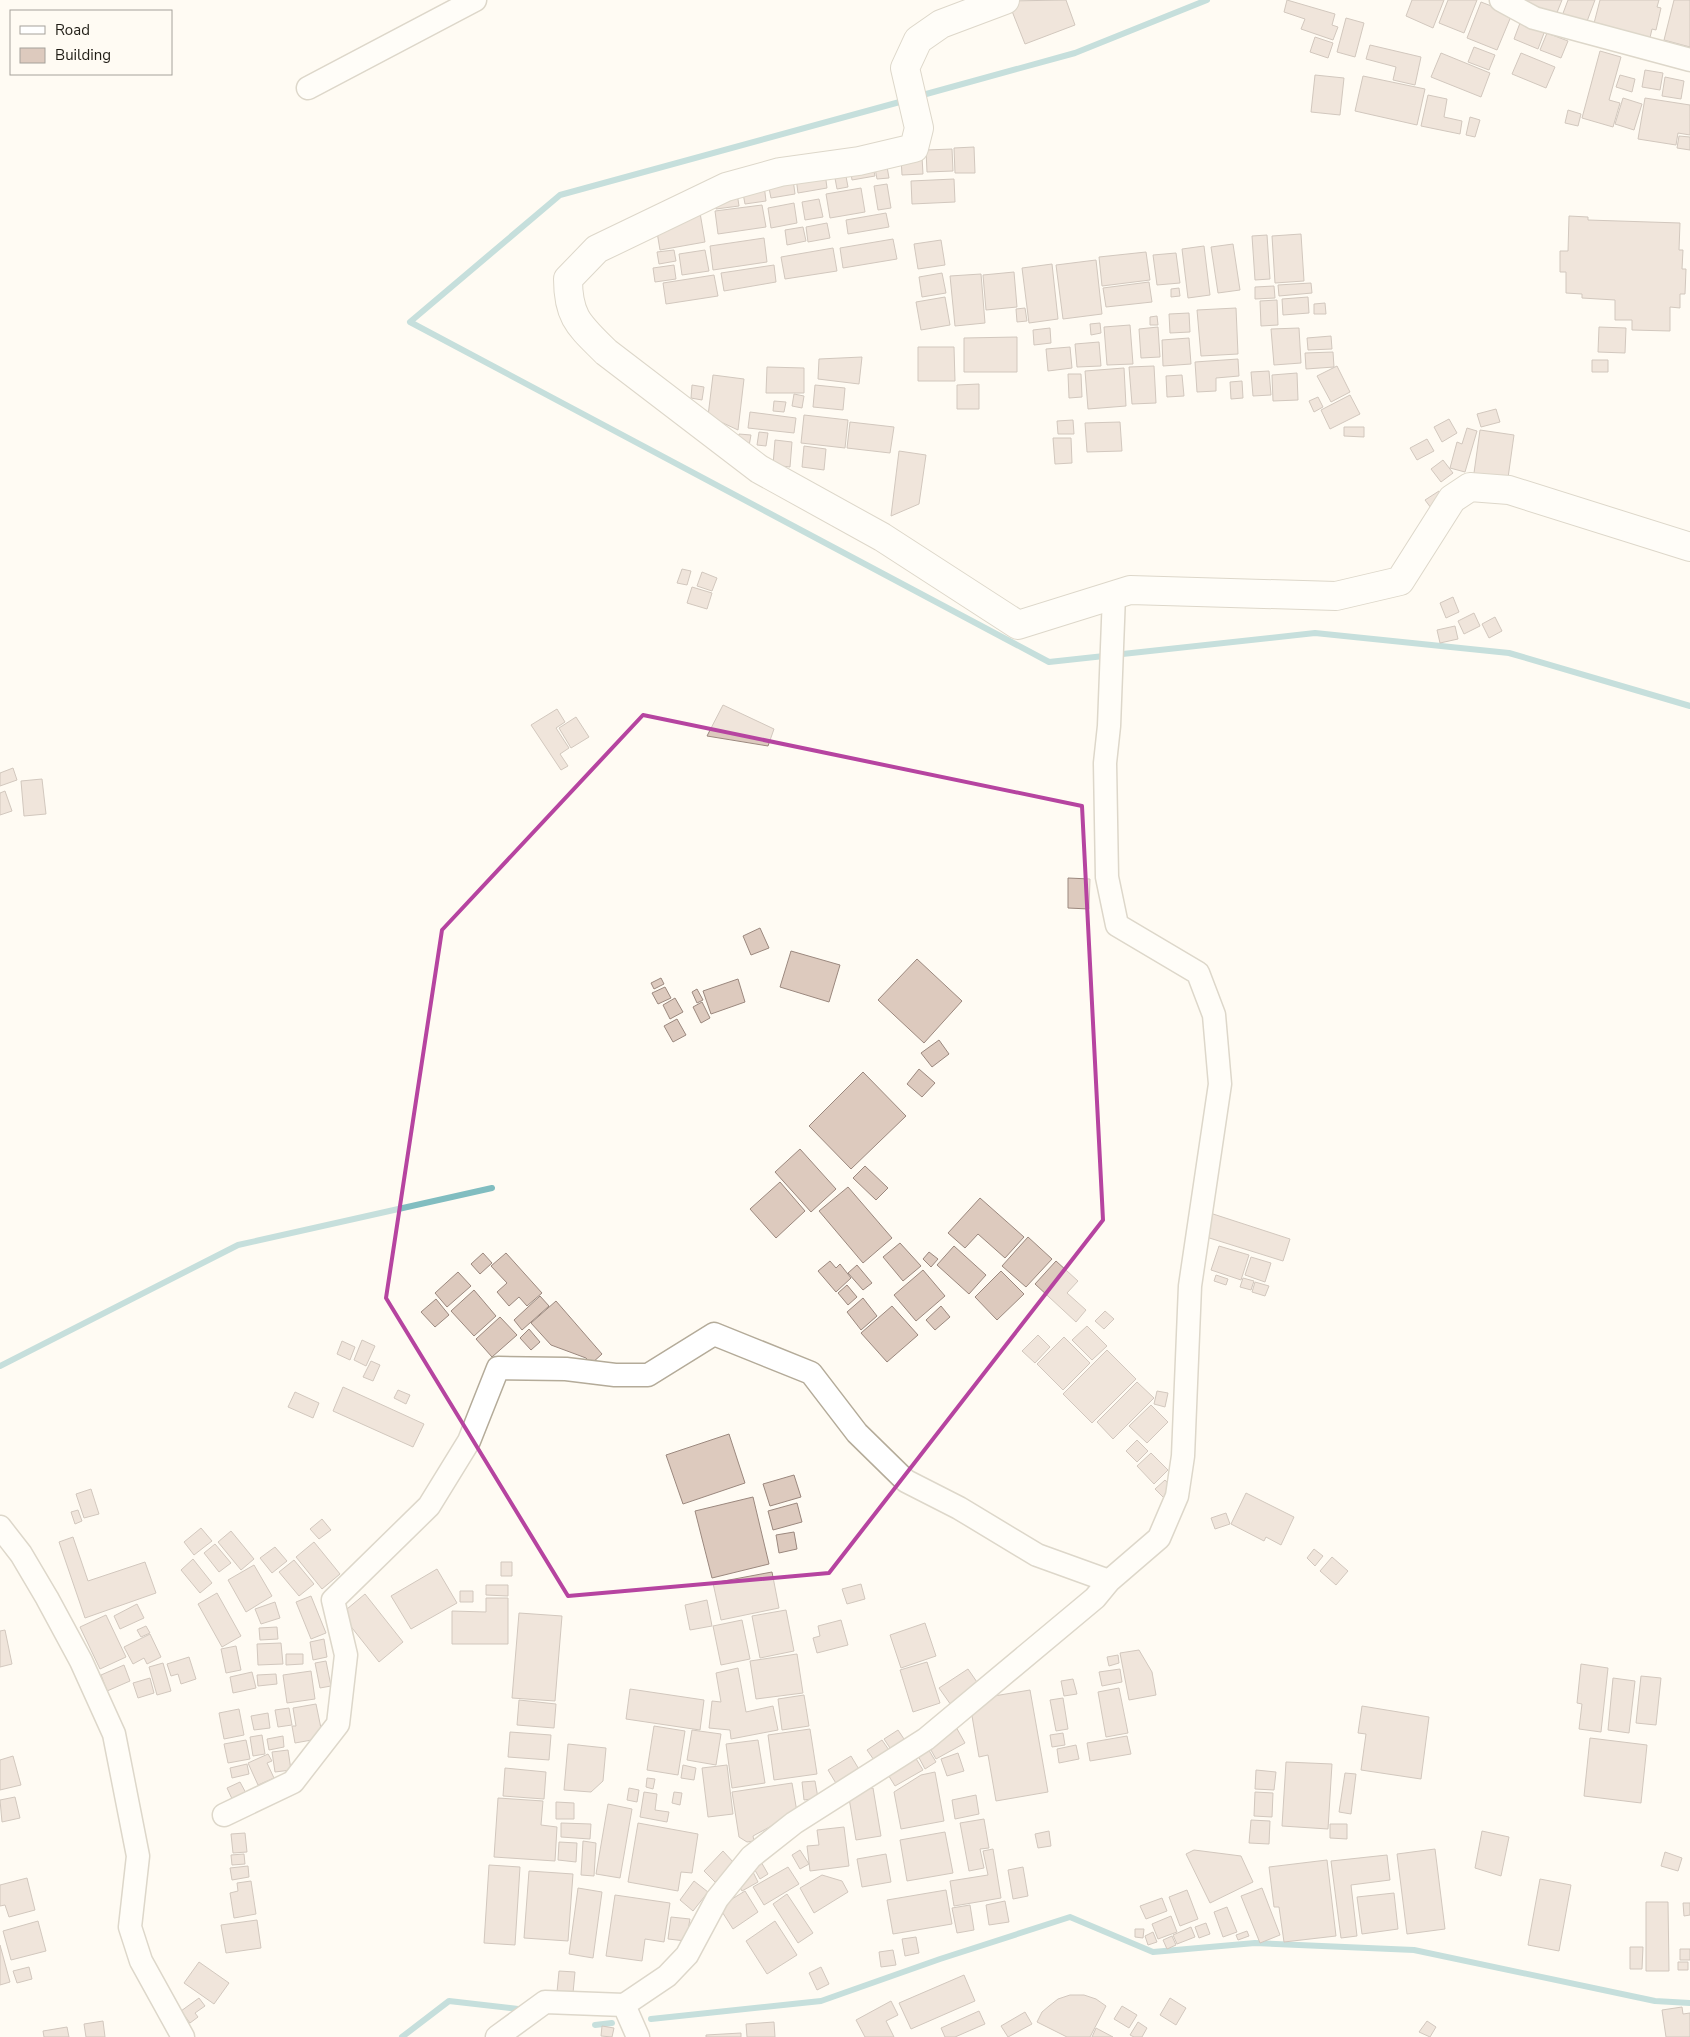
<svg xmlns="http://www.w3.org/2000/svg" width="1690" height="2037" font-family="'Nunito Sans',sans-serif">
	<rect width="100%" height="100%" fill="#fffbf3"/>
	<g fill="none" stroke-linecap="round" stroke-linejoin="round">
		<path stroke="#81bdc0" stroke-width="6" d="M 919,96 L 1075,53 L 1207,0
			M 907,100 L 560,195 L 410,322 L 1049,662 L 1315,633 L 1509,653 L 1690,706
			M 0,1366 L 238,1245 L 492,1188
			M 651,2019 L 821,2001 L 940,1959 L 1070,1917 L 1153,1952 L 1255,1943 L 1414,1950 L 1655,2001 L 1690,2003
			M 595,2025 L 612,2023
			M 402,2037 L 449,2001 L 518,2009"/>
	</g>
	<path fill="#ddcabe" stroke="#9b887e" d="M 1066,0 L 1075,25 L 1025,44 L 1008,1 Z
		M 1287,0 L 1335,14 L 1332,25 L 1338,27 L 1333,40 L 1301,29 L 1305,19 L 1284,12 Z
		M 1412,0 L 1444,0 L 1433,28 L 1406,16 Z
		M 1448,0 L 1477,0 L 1464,33 L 1439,23 Z
		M 1522,0 L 1562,0 L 1556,15 Z
		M 1568,0 L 1595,0 L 1586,24 L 1562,16 Z
		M 1600,0 L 1659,0 L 1657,7 L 1661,8 L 1656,30 L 1652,29 L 1649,42 L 1592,31 Z
		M 1674,0 L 1690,0 L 1690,47 L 1664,40 Z
		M 1481,2 L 1512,14 L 1497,50 L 1467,38 Z
		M 1346,18 L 1364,23 L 1355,57 L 1337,52 Z
		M 1520,23 L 1544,33 L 1538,49 L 1514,39 Z
		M 1547,33 L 1568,41 L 1561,58 L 1540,50 Z
		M 1315,37 L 1333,43 L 1328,58 L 1310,52 Z
		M 1370,45 L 1421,57 L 1415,85 L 1393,80 L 1396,67 L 1366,59 Z
		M 1474,47 L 1495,55 L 1489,70 L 1468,62 Z
		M 1600,51 L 1621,57 L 1609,100 L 1620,103 L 1613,127 L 1582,118 Z
		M 1441,53 L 1490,73 L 1481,97 L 1431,77 Z
		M 1521,53 L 1555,67 L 1546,88 L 1512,74 Z
		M 1645,70 L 1663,73 L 1660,90 L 1642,87 Z
		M 1315,75 L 1344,78 L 1340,115 L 1311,112 Z
		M 1620,75 L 1635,79 L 1632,92 L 1616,87 Z
		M 1363,76 L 1425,89 L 1417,125 L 1355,111 Z
		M 1665,77 L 1684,81 L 1681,99 L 1662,96 Z
		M 1428,95 L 1447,99 L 1444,117 L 1462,121 L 1460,134 L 1421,126 Z
		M 1623,98 L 1642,104 L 1634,130 L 1615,124 Z
		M 1645,98 L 1690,105 L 1690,135 L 1678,133 L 1676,145 L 1638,139 Z
		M 1568,110 L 1581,114 L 1578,126 L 1565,123 Z
		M 1470,117 L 1480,120 L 1475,137 L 1466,135 Z
		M 1679,136 L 1690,137 L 1690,150 L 1677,148 Z
		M 974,147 L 975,173 L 955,173 L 954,148 Z
		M 952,149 L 953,171 L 927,172 L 926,150 Z
		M 922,157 L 923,174 L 902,175 L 901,158 Z
		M 886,161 L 889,178 L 877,179 L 874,163 Z
		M 872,163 L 875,176 L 852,180 L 850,167 Z
		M 845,171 L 848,187 L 837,189 L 834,173 Z
		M 825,173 L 827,188 L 798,193 L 796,178 Z
		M 793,179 L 795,194 L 771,198 L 768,183 Z
		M 954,179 L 955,202 L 912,204 L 911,181 Z
		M 887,184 L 891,208 L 878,210 L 874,186 Z
		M 764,185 L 766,201 L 745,204 L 742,188 Z
		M 861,188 L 865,212 L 830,218 L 826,194 Z
		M 737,193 L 739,206 L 716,209 L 714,197 Z
		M 819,199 L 823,217 L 805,220 L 802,202 Z
		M 794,203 L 797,223 L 771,228 L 768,208 Z
		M 762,205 L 766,227 L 718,234 L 715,211 Z
		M 699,207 L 705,242 L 660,250 L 656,226 Z
		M 886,213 L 889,227 L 848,234 L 846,220 Z
		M 1569,216 L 1588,217 L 1588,220 L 1680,223 L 1679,250 L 1683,250 L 1682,269 L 1686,269 L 1685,294 L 1680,294 L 1680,308 L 1670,307 L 1670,331 L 1632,330 L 1632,320 L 1615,320 L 1615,300 L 1582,298 L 1582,294 L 1566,293 L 1566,272 L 1560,272 L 1560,251 L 1568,251 Z
		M 827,223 L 830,238 L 808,242 L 806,227 Z
		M 803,227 L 806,241 L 787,245 L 785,230 Z
		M 1301,234 L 1304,281 L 1275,283 L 1272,236 Z
		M 1267,235 L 1270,279 L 1255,280 L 1252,236 Z
		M 764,238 L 767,262 L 713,270 L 710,246 Z
		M 893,239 L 897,259 L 843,268 L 840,248 Z
		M 941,240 L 945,265 L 918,269 L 914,244 Z
		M 1233,244 L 1240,290 L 1218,293 L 1211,247 Z
		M 1204,246 L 1210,295 L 1188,298 L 1182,249 Z
		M 833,248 L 837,271 L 785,279 L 781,257 Z
		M 674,250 L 676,261 L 659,264 L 657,252 Z
		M 705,250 L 709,271 L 682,275 L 679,254 Z
		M 1146,252 L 1150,280 L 1102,286 L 1099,257 Z
		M 1176,253 L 1180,283 L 1157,285 L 1153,255 Z
		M 1096,260 L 1102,314 L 1063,319 L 1056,265 Z
		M 1052,264 L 1058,319 L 1029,323 L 1022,268 Z
		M 674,265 L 676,279 L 655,282 L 653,268 Z
		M 774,265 L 776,282 L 724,291 L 721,273 Z
		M 1014,272 L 1017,307 L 986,310 L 983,275 Z
		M 942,273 L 946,293 L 922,297 L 919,277 Z
		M 981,274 L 985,323 L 955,326 L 950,276 Z
		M 714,275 L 718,296 L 666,304 L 663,283 Z
		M 1149,282 L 1152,302 L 1106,307 L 1103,288 Z
		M 1311,283 L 1312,293 L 1279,296 L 1278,285 Z
		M 1274,286 L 1275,298 L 1255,299 L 1255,287 Z
		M 1179,288 L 1180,296 L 1171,297 L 1171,289 Z
		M 945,297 L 950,325 L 921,330 L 916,302 Z
		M 1308,297 L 1309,313 L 1283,315 L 1282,299 Z
		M 1277,300 L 1278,325 L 1261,326 L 1260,301 Z
		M 1325,303 L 1326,314 L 1314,314 L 1314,304 Z
		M 1025,308 L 1027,321 L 1017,322 L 1016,309 Z
		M 1236,308 L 1238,354 L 1201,356 L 1197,310 Z
		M 1189,313 L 1190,332 L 1170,333 L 1169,314 Z
		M 1157,316 L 1158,325 L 1150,325 L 1150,317 Z
		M 1100,323 L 1101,333 L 1091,335 L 1090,324 Z
		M 1130,325 L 1133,364 L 1107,365 L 1104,327 Z
		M 1158,327 L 1160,357 L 1141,358 L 1139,329 Z
		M 1599,327 L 1626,328 L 1625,353 L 1598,352 Z
		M 1050,328 L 1051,343 L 1034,345 L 1033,330 Z
		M 1299,328 L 1301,363 L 1274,365 L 1271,329 Z
		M 1331,336 L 1332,349 L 1308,350 L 1307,338 Z
		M 1017,337 L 1017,372 L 964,372 L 964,338 Z
		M 1189,338 L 1191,364 L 1163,366 L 1162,340 Z
		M 1099,342 L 1101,366 L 1077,367 L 1075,344 Z
		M 918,347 L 954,347 L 955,381 L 918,381 Z
		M 1070,347 L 1072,368 L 1048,371 L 1046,349 Z
		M 1333,352 L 1334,367 L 1306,369 L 1305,353 Z
		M 862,357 L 859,384 L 818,379 L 819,359 Z
		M 1238,359 L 1239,376 L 1216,378 L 1216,391 L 1197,392 L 1195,362 Z
		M 1592,360 L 1608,360 L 1608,372 L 1592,372 Z
		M 1154,366 L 1156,403 L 1132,404 L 1129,367 Z
		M 1337,366 L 1350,392 L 1331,402 L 1317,376 Z
		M 767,367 L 804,368 L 804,393 L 766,393 Z
		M 1124,368 L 1126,406 L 1088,409 L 1085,371 Z
		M 1269,371 L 1271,395 L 1253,396 L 1251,372 Z
		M 1297,373 L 1298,400 L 1273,401 L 1272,375 Z
		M 1068,374 L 1081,374 L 1082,397 L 1069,398 Z
		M 713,375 L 744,379 L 738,430 L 708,416 Z
		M 1182,375 L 1184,396 L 1167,397 L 1166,376 Z
		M 1242,381 L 1243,398 L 1231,399 L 1230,382 Z
		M 979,384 L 979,409 L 957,409 L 957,385 Z
		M 692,385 L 704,387 L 702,400 L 691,398 Z
		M 815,385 L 845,388 L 843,410 L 813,407 Z
		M 794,394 L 804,396 L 802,408 L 792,406 Z
		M 1350,395 L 1360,414 L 1330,429 L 1321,410 Z
		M 1318,397 L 1323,407 L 1314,412 L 1309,401 Z
		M 774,401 L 786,402 L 784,412 L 773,411 Z
		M 1496,409 L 1500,422 L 1481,427 L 1477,414 Z
		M 750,412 L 796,418 L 794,433 L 748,428 Z
		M 804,415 L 848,420 L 845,448 L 801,443 Z
		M 1449,419 L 1457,433 L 1442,442 L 1434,427 Z
		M 1073,420 L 1074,434 L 1058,434 L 1057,421 Z
		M 850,422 L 894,427 L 890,453 L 847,448 Z
		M 1120,422 L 1122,451 L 1087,452 L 1085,423 Z
		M 1344,427 L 1364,427 L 1364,437 L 1344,436 Z
		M 1467,428 L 1477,431 L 1465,472 L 1450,468 L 1457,442 L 1462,444 Z
		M 1480,430 L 1514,435 L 1507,485 L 1473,480 Z
		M 759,432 L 768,433 L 766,446 L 757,445 Z
		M 739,434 L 751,435 L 749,446 L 737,445 Z
		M 1053,438 L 1071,438 L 1072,463 L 1055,464 Z
		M 1427,439 L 1434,451 L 1417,460 L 1410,448 Z
		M 775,440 L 792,442 L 790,467 L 773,465 Z
		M 804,446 L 826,449 L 824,470 L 802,467 Z
		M 899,451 L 926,455 L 919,504 L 891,516 Z
		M 1443,460 L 1453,473 L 1441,482 L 1431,469 Z
		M 1439,491 L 1444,500 L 1431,508 L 1425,500 Z
		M 682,569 L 691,571 L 687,585 L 677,583 Z
		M 702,572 L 717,578 L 712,591 L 697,586 Z
		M 692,587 L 712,593 L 707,609 L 687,603 Z
		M 1453,597 L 1459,612 L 1446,618 L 1440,603 Z
		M 1474,613 L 1480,626 L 1464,634 L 1458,621 Z
		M 1495,617 L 1502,631 L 1489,638 L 1482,624 Z
		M 1455,626 L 1458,639 L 1440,643 L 1437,630 Z
		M 723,705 L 774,729 L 768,746 L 707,736 Z
		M 557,709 L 565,722 L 556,728 L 569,748 L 560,754 L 568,766 L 561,770 L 531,725 Z
		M 576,717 L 589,737 L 571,748 L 559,728 Z
		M 13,768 L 17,780 L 0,786 L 0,773 Z
		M 42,779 L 46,814 L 24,816 L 21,781 Z
		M 5,791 L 12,811 L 0,815 L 0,793 Z
		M 1068,878 L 1090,879 L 1089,909 L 1068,908 Z
		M 760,928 L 769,948 L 751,955 L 743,936 Z
		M 791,951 L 840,965 L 829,1002 L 780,987 Z
		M 917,959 L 962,1001 L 924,1043 L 878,1000 Z
		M 661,978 L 664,984 L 654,989 L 651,983 Z
		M 738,979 L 745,1002 L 711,1014 L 703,991 Z
		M 665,987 L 671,998 L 658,1004 L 652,993 Z
		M 697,989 L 703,1000 L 697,1003 L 692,992 Z
		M 675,998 L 683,1012 L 670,1019 L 663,1005 Z
		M 702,1002 L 710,1018 L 701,1023 L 693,1007 Z
		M 677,1019 L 686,1035 L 673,1042 L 664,1026 Z
		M 939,1040 L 949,1054 L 932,1067 L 921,1053 Z
		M 919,1069 L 935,1083 L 922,1097 L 907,1084 Z
		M 863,1072 L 906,1116 L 851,1169 L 809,1126 Z
		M 800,1149 L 836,1189 L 811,1212 L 775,1172 Z
		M 865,1166 L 888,1188 L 876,1200 L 853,1178 Z
		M 780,1182 L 805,1211 L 776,1238 L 750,1209 Z
		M 848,1187 L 892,1238 L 863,1263 L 819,1211 Z
		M 980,1198 L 1024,1237 L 1005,1258 L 978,1234 L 965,1248 L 948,1233 Z
		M 1210,1213 L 1290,1239 L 1283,1261 L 1203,1236 Z
		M 1028,1237 L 1052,1259 L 1026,1287 L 1002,1266 Z
		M 900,1243 L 921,1266 L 903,1281 L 883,1257 Z
		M 954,1246 L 986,1275 L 969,1294 L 937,1265 Z
		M 1219,1246 L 1249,1255 L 1241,1280 L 1211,1270 Z
		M 929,1252 L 938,1259 L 931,1267 L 923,1259 Z
		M 483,1253 L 492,1263 L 480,1274 L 471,1264 Z
		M 506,1253 L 542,1293 L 527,1306 L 519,1297 L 509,1306 L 497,1292 L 507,1283 L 491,1266 Z
		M 1251,1257 L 1271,1263 L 1265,1282 L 1245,1275 Z
		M 830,1261 L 836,1268 L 840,1264 L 851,1278 L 836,1292 L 818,1271 Z
		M 1056,1261 L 1078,1281 L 1067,1293 L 1086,1310 L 1076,1322 L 1035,1284 Z
		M 857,1265 L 872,1283 L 863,1290 L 848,1273 Z
		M 923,1270 L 945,1296 L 916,1321 L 894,1295 Z
		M 1001,1271 L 1024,1294 L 997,1320 L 975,1297 Z
		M 458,1272 L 471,1286 L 447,1307 L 435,1293 Z
		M 1216,1275 L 1228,1279 L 1226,1285 L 1214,1281 Z
		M 1243,1278 L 1254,1281 L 1251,1290 L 1240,1287 Z
		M 1255,1282 L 1269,1286 L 1265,1296 L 1252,1292 Z
		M 847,1285 L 857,1297 L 848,1305 L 838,1293 Z
		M 474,1290 L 496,1316 L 474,1336 L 451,1311 Z
		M 540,1296 L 549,1306 L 522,1330 L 514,1320 Z
		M 863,1298 L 877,1316 L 861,1330 L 847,1312 Z
		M 436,1299 L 449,1315 L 435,1327 L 421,1312 Z
		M 556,1301 L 602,1354 L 591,1364 L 586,1358 L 551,1345 L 531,1323 Z
		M 892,1306 L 918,1335 L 887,1362 L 861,1333 Z
		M 941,1306 L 950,1317 L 935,1330 L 926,1320 Z
		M 1105,1311 L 1114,1319 L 1104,1329 L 1095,1321 Z
		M 500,1317 L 517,1335 L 492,1357 L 476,1339 Z
		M 1087,1326 L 1107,1346 L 1092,1360 L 1072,1340 Z
		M 529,1329 L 540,1342 L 531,1350 L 520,1338 Z
		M 1038,1335 L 1050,1347 L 1035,1363 L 1022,1351 Z
		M 1064,1337 L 1090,1363 L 1063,1390 L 1037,1364 Z
		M 362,1340 L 375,1346 L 366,1366 L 354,1360 Z
		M 342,1341 L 355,1347 L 350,1360 L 337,1354 Z
		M 1107,1350 L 1136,1379 L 1092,1423 L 1063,1394 Z
		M 371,1361 L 380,1365 L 373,1381 L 363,1377 Z
		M 1137,1382 L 1154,1398 L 1113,1439 L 1097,1422 Z
		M 343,1387 L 424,1424 L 413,1447 L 333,1411 Z
		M 398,1390 L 410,1395 L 406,1404 L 394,1398 Z
		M 1157,1391 L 1168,1393 L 1165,1407 L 1154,1404 Z
		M 295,1392 L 319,1403 L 313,1418 L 288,1407 Z
		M 1151,1405 L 1168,1422 L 1147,1443 L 1129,1426 Z
		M 729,1434 L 745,1483 L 683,1504 L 666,1455 Z
		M 1137,1440 L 1148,1451 L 1137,1462 L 1126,1451 Z
		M 1151,1453 L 1168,1470 L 1154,1484 L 1137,1466 Z
		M 794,1475 L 801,1497 L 770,1506 L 763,1484 Z
		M 1165,1480 L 1176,1492 L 1167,1501 L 1155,1489 Z
		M 91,1489 L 99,1514 L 84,1518 L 76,1494 Z
		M 1246,1493 L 1294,1517 L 1281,1545 L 1266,1537 L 1264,1541 L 1231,1524 Z
		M 753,1497 L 769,1564 L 712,1578 L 695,1511 Z
		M 797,1503 L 802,1522 L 773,1530 L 768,1511 Z
		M 78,1510 L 82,1521 L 75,1524 L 71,1512 Z
		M 1226,1513 L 1230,1524 L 1215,1529 L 1211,1518 Z
		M 322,1519 L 331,1530 L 319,1539 L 310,1529 Z
		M 201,1528 L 212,1541 L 194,1555 L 184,1542 Z
		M 231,1531 L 254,1559 L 241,1570 L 218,1542 Z
		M 794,1532 L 797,1549 L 779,1553 L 776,1535 Z
		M 73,1537 L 88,1581 L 145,1562 L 156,1593 L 85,1618 L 59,1542 Z
		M 314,1542 L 340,1574 L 322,1589 L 296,1557 Z
		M 215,1544 L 231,1563 L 219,1572 L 204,1553 Z
		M 275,1547 L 287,1561 L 272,1573 L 260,1558 Z
		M 1314,1549 L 1323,1556 L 1315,1566 L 1307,1558 Z
		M 1332,1557 L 1348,1571 L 1336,1585 L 1320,1571 Z
		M 193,1559 L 212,1583 L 200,1593 L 181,1570 Z
		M 294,1560 L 314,1584 L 299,1596 L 279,1572 Z
		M 501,1562 L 512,1562 L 512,1576 L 501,1576 Z
		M 254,1565 L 272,1596 L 246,1612 L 228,1580 Z
		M 437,1569 L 457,1603 L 411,1629 L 391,1596 Z
		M 772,1572 L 779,1608 L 721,1620 L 713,1583 Z
		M 861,1584 L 865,1599 L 847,1604 L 842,1589 Z
		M 486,1585 L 508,1585 L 508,1596 L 486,1595 Z
		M 460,1591 L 473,1591 L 473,1602 L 460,1602 Z
		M 217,1593 L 241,1636 L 222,1647 L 198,1604 Z
		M 365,1594 L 403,1642 L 379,1662 L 341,1614 Z
		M 311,1596 L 326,1633 L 311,1639 L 296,1602 Z
		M 486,1598 L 508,1598 L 508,1644 L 452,1644 L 452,1611 L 486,1612 Z
		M 707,1600 L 712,1626 L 690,1630 L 685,1605 Z
		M 275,1602 L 280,1618 L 261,1624 L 255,1609 Z
		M 137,1604 L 144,1618 L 120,1629 L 114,1616 Z
		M 786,1610 L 794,1651 L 760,1658 L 752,1616 Z
		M 519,1613 L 562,1616 L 555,1701 L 512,1698 Z
		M 106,1615 L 126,1657 L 100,1669 L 80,1627 Z
		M 742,1620 L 750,1659 L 721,1665 L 713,1626 Z
		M 841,1620 L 848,1645 L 817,1653 L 813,1638 L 820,1636 L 818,1626 Z
		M 925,1623 L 936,1656 L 901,1668 L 890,1635 Z
		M 146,1626 L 150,1633 L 141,1637 L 137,1630 Z
		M 277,1627 L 278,1639 L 260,1640 L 259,1628 Z
		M 5,1630 L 12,1664 L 0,1667 L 0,1631 Z
		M 150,1634 L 161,1657 L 147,1664 L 144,1658 L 133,1664 L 124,1647 Z
		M 324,1639 L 327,1657 L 313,1660 L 310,1642 Z
		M 281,1643 L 283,1664 L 258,1665 L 257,1644 Z
		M 236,1646 L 241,1670 L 226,1673 L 221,1649 Z
		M 1139,1650 L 1152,1672 L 1156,1695 L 1129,1700 L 1120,1653 Z
		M 286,1654 L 303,1654 L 303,1664 L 286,1665 Z
		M 797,1654 L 803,1693 L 756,1699 L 750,1661 Z
		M 1118,1655 L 1119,1663 L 1109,1666 L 1107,1657 Z
		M 189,1657 L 196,1679 L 181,1684 L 178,1674 L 171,1676 L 167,1664 Z
		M 326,1661 L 331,1686 L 320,1688 L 315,1663 Z
		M 927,1662 L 940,1703 L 913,1712 L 900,1670 Z
		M 163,1663 L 171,1691 L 157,1695 L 149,1667 Z
		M 1581,1664 L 1608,1668 L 1601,1732 L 1579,1729 L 1582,1704 L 1577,1703 Z
		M 124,1665 L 130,1681 L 107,1691 L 101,1675 Z
		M 738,1668 L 746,1712 L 773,1706 L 778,1730 L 731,1739 L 730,1730 L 709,1728 L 712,1701 L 721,1702 L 716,1673 Z
		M 968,1669 L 979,1685 L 951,1705 L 939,1688 Z
		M 1120,1669 L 1122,1682 L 1102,1686 L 1099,1672 Z
		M 311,1671 L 315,1699 L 287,1703 L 283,1675 Z
		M 252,1672 L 256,1688 L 233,1693 L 230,1677 Z
		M 276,1674 L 277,1684 L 258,1686 L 257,1675 Z
		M 1641,1676 L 1661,1678 L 1656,1725 L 1636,1723 Z
		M 150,1678 L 154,1693 L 138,1698 L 133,1683 Z
		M 1613,1678 L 1635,1681 L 1629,1733 L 1608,1730 Z
		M 1073,1679 L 1077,1694 L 1064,1696 L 1061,1681 Z
		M 1119,1688 L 1128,1733 L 1106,1737 L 1098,1692 Z
		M 630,1689 L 704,1700 L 700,1730 L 626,1719 Z
		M 1030,1690 L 1048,1792 L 996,1801 L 988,1755 L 979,1757 L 971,1710 L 988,1697 Z
		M 804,1695 L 809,1726 L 782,1730 L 778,1699 Z
		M 1063,1698 L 1068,1729 L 1056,1731 L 1050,1700 Z
		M 519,1700 L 556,1704 L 554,1728 L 517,1725 Z
		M 316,1704 L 323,1738 L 295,1743 L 292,1726 L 296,1726 L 293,1708 Z
		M 1362,1706 L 1429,1717 L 1421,1779 L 1361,1770 L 1366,1734 L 1358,1733 Z
		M 289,1708 L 292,1725 L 278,1727 L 275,1710 Z
		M 239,1709 L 244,1735 L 224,1739 L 219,1713 Z
		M 268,1713 L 270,1728 L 254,1730 L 251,1716 Z
		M 654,1726 L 685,1731 L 678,1775 L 647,1770 Z
		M 956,1727 L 965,1743 L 936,1759 L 927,1743 Z
		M 810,1729 L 817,1774 L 774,1780 L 768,1735 Z
		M 692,1730 L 721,1734 L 716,1765 L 687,1760 Z
		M 898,1730 L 906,1742 L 892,1751 L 884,1739 Z
		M 510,1732 L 551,1735 L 549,1760 L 508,1757 Z
		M 1063,1733 L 1065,1745 L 1052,1747 L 1050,1735 Z
		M 262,1735 L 265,1754 L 253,1756 L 250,1737 Z
		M 283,1736 L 284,1747 L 269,1750 L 267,1739 Z
		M 1127,1736 L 1131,1754 L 1090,1761 L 1087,1743 Z
		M 1590,1738 L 1647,1745 L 1641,1803 L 1584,1796 Z
		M 246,1740 L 250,1759 L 228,1763 L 224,1744 Z
		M 758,1740 L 765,1783 L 732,1788 L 726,1744 Z
		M 882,1740 L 891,1753 L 876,1763 L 867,1750 Z
		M 568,1744 L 606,1748 L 603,1781 L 591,1792 L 564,1790 Z
		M 1076,1745 L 1079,1759 L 1059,1763 L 1057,1749 Z
		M 927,1747 L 936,1762 L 925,1769 L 917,1754 Z
		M 288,1750 L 291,1770 L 275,1772 L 272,1752 Z
		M 958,1753 L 964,1771 L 947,1776 L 941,1759 Z
		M 268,1754 L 272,1761 L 267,1763 L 274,1778 L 258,1785 L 248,1763 Z
		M 13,1756 L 21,1785 L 0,1790 L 0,1760 Z
		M 851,1756 L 860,1771 L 837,1785 L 828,1770 Z
		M 915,1757 L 923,1770 L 895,1786 L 887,1773 Z
		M 1286,1762 L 1332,1764 L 1328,1829 L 1282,1826 Z
		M 247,1764 L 249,1774 L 232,1778 L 230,1768 Z
		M 683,1765 L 696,1768 L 694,1780 L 681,1778 Z
		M 727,1765 L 733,1814 L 708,1817 L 702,1768 Z
		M 505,1768 L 546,1772 L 544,1799 L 503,1796 Z
		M 1256,1770 L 1276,1772 L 1274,1790 L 1255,1789 Z
		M 935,1772 L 944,1821 L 901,1829 L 894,1792 L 921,1775 Z
		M 1345,1773 L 1356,1774 L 1351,1814 L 1339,1812 Z
		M 647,1778 L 655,1779 L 653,1789 L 646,1787 Z
		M 815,1781 L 818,1798 L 804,1800 L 802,1782 Z
		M 240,1782 L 247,1795 L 233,1801 L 227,1788 Z
		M 792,1783 L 797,1812 L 753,1836 L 754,1841 L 747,1842 L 739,1837 L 732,1792 Z
		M 629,1788 L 639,1790 L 637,1802 L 627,1800 Z
		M 873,1788 L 881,1836 L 856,1840 L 848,1792 Z
		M 644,1792 L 657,1794 L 655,1810 L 669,1812 L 667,1822 L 640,1817 Z
		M 674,1792 L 682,1793 L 680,1805 L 672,1803 Z
		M 1255,1792 L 1273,1793 L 1272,1817 L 1254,1816 Z
		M 976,1795 L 979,1814 L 955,1819 L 952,1800 Z
		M 15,1797 L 20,1818 L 2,1822 L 0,1800 Z
		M 498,1798 L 543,1801 L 541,1825 L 557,1827 L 555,1861 L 494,1857 Z
		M 556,1802 L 574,1803 L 574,1819 L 556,1819 Z
		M 608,1804 L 632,1809 L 620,1878 L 596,1874 Z
		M 984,1819 L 989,1848 L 980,1849 L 984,1868 L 969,1871 L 960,1823 Z
		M 1251,1820 L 1270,1821 L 1269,1844 L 1249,1843 Z
		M 561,1823 L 591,1824 L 590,1839 L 561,1837 Z
		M 638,1823 L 698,1834 L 692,1873 L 681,1872 L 678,1891 L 628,1882 Z
		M 1330,1824 L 1347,1824 L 1347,1839 L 1330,1838 Z
		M 844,1827 L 849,1866 L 810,1871 L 807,1846 L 819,1845 L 817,1830 Z
		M 1049,1831 L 1051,1846 L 1038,1848 L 1035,1834 Z
		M 1482,1831 L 1509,1837 L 1501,1876 L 1475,1868 Z
		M 945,1832 L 953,1873 L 907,1881 L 900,1840 Z
		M 245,1833 L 247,1852 L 233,1853 L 231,1834 Z
		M 583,1841 L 596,1843 L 594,1876 L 581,1875 Z
		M 559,1842 L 577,1843 L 576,1862 L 558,1860 Z
		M 993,1849 L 1001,1898 L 954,1906 L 950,1881 L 988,1875 L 983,1851 Z
		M 1435,1849 L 1445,1929 L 1407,1934 L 1397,1854 Z
		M 800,1850 L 809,1864 L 800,1869 L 792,1855 Z
		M 1194,1850 L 1241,1856 L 1253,1882 L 1210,1903 L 1186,1854 Z
		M 723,1851 L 734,1863 L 715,1882 L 704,1871 Z
		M 1665,1852 L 1682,1858 L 1678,1871 L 1661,1866 Z
		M 244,1854 L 245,1864 L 232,1865 L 231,1855 Z
		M 886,1854 L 891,1882 L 862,1887 L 857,1859 Z
		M 1387,1855 L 1390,1880 L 1351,1885 L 1357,1936 L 1341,1938 L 1331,1861 Z
		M 760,1860 L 768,1874 L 760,1879 L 752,1865 Z
		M 1327,1860 L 1336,1936 L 1284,1942 L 1279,1907 L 1274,1907 L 1269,1867 Z
		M 489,1865 L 520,1867 L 515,1945 L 484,1943 Z
		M 248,1866 L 249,1877 L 232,1880 L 230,1868 Z
		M 788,1867 L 799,1884 L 764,1905 L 753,1887 Z
		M 1023,1867 L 1028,1896 L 1013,1899 L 1008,1870 Z
		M 752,1870 L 758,1882 L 742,1891 L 736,1880 Z
		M 529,1871 L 573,1874 L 568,1941 L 524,1938 Z
		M 822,1875 L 842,1881 L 848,1892 L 814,1913 L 800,1888 Z
		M 27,1878 L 35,1910 L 9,1917 L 5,1905 L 0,1906 L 0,1885 Z
		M 1540,1879 L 1571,1885 L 1559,1951 L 1528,1945 Z
		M 251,1881 L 256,1914 L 234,1918 L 230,1893 L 238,1891 L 237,1883 Z
		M 694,1881 L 708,1892 L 693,1911 L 680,1900 Z
		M 578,1888 L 602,1892 L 593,1958 L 569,1954 Z
		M 1262,1888 L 1280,1935 L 1260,1943 L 1241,1896 Z
		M 946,1890 L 952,1924 L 893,1934 L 887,1900 Z
		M 1187,1890 L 1198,1919 L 1180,1926 L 1169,1897 Z
		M 745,1891 L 758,1912 L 733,1929 L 719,1907 Z
		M 1394,1893 L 1398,1929 L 1362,1934 L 1357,1897 Z
		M 787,1894 L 813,1933 L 798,1943 L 773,1904 Z
		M 615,1895 L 670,1903 L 664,1942 L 645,1939 L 642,1961 L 606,1956 Z
		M 1162,1898 L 1167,1911 L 1146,1919 L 1140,1906 Z
		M 1005,1901 L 1009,1922 L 989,1925 L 986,1905 Z
		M 1646,1902 L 1668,1902 L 1669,1971 L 1646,1971 Z
		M 1683,1903 L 1690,1903 L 1690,1915 L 1684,1916 Z
		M 970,1905 L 974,1930 L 957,1933 L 952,1908 Z
		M 1227,1907 L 1237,1932 L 1223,1937 L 1214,1912 Z
		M 1171,1916 L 1177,1932 L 1158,1939 L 1152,1924 Z
		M 671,1917 L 690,1919 L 686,1941 L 668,1939 Z
		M 257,1920 L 261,1948 L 226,1953 L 221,1925 Z
		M 38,1921 L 46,1951 L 11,1960 L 3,1931 Z
		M 775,1921 L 797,1955 L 767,1974 L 746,1941 Z
		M 1206,1923 L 1210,1934 L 1199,1938 L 1195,1927 Z
		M 1191,1927 L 1195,1937 L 1177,1944 L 1173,1935 Z
		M 1135,1929 L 1144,1929 L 1143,1938 L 1135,1937 Z
		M 1247,1931 L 1249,1936 L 1238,1940 L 1236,1935 Z
		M 1153,1932 L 1157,1942 L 1148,1945 L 1145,1936 Z
		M 1172,1936 L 1176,1945 L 1167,1949 L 1163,1940 Z
		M 916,1937 L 919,1953 L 905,1956 L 902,1939 Z
		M 0,1945 L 10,1982 L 0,1985 Z
		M 1630,1947 L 1643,1947 L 1642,1969 L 1630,1969 Z
		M 1680,1949 L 1690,1949 L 1690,1960 L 1680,1960 Z
		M 893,1950 L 896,1965 L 881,1967 L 879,1952 Z
		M 199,1962 L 229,1983 L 214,2004 L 184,1983 Z
		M 1678,1962 L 1688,1962 L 1688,1970 L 1678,1970 Z
		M 29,1967 L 32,1979 L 17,1983 L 13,1971 Z
		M 821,1967 L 829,1984 L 817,1990 L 809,1973 Z
		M 559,1971 L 575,1972 L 573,1993 L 557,1992 Z
		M 964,1975 L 975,2001 L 911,2029 L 899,2003 Z
		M 1070,1995 L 1084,1995 L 1096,1999 L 1106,2006 L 1090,2037 L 1067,2037 L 1037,2022 L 1042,2012 L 1049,2006 L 1058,1999 Z
		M 199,1998 L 205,2006 L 195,2013 L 198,2017 L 190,2023 L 181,2011 Z
		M 1170,1998 L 1186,2008 L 1176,2025 L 1160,2015 Z
		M 891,2001 L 898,2015 L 886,2021 L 894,2037 L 865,2037 L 856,2020 Z
		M 1122,2006 L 1137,2015 L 1129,2028 L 1114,2019 Z
		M 1682,2007 L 1683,2014 L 1690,2013 L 1690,2037 L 1666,2037 L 1662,2010 Z
		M 979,2011 L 985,2024 L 955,2037 L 945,2037 L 941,2028 Z
		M 1025,2012 L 1032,2024 L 1008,2037 L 1001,2026 Z
		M 103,2021 L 105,2037 L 86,2037 L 84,2024 Z
		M 1427,2021 L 1436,2027 L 1430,2037 L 1419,2032 Z
		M 774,2022 L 775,2037 L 747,2037 L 746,2024 Z
		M 1138,2022 L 1147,2028 L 1142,2037 L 1134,2037 L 1130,2035 Z
		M 602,2026 L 614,2028 L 612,2037 L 601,2036 Z
		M 67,2027 L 69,2037 L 44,2037 L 43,2031 Z
		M 1096,2028 L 1113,2037 L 1092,2037 Z
		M 741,2033 L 741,2037 L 706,2037 L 706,2035 Z"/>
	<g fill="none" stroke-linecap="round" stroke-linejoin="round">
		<g stroke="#b4ab99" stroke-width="25">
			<path id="minor" d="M 1501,0 L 1534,18 L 1690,60
				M 308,88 L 475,0
				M 0,1527 L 21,1554 L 47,1598 L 81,1661 L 114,1734 L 138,1856 L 130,1927 L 141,1961 L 183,2037
				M 224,1815 L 293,1782 L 338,1724 L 346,1655 L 333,1600 L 429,1506 L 469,1441 L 498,1368 L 566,1369 L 615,1375 L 648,1375 L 714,1334 L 811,1373 L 857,1433 L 906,1481 L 959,1508 L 1037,1555 L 1109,1581
				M 497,2037 L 545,2002 L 624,2005
				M 638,2037 L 624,2005 L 667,1976 L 687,1955 L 717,1899 L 751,1857 L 794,1823 L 926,1739 L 1095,1598 L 1109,1581 L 1159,1538 L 1177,1496 L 1183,1456 L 1190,1286 L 1220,1084 L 1214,1015 L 1198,973 L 1117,925 L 1107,877 L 1105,763 L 1109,726 L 1114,595"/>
		</g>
		<g stroke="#b4ab99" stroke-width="30">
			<path id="tertiary" d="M 1005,0 L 941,24 L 918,40 L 905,68 L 919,128 L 914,148 L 859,161 L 780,172 L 726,187 L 597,249 L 568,279 C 568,318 580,326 606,352 L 759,469 L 882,537 L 1018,625 L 1130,590 L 1336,596 L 1400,581 L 1452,499 L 1470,487 L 1509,490 L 1690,547"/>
		</g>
		<use href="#minor" stroke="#fff" stroke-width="22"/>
		<use href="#tertiary" stroke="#fff" stroke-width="28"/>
	</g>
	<path d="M0 0H1690V2037H0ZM 643,715 L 1082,806 L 1103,1220 L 829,1573 L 568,1596 L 386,1298 L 442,930 Z" fill="#fffbf3" fill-opacity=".55" fill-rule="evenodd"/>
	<path fill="none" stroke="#b644a0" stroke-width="4" stroke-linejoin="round" d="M 643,715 L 1082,806 L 1103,1220 L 829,1573 L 568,1596 L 386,1298 L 442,930 Z"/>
	<rect x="10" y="10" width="162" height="65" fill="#fffbf3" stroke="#a6a29b"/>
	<rect x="20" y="26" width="25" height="8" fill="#ffffff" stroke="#a6a29b"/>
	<text x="55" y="35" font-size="15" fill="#201d16">Road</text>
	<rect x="20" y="48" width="25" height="15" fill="#ddcabe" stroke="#a6a29b"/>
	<text x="55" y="60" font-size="15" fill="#201d16">Building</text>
</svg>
